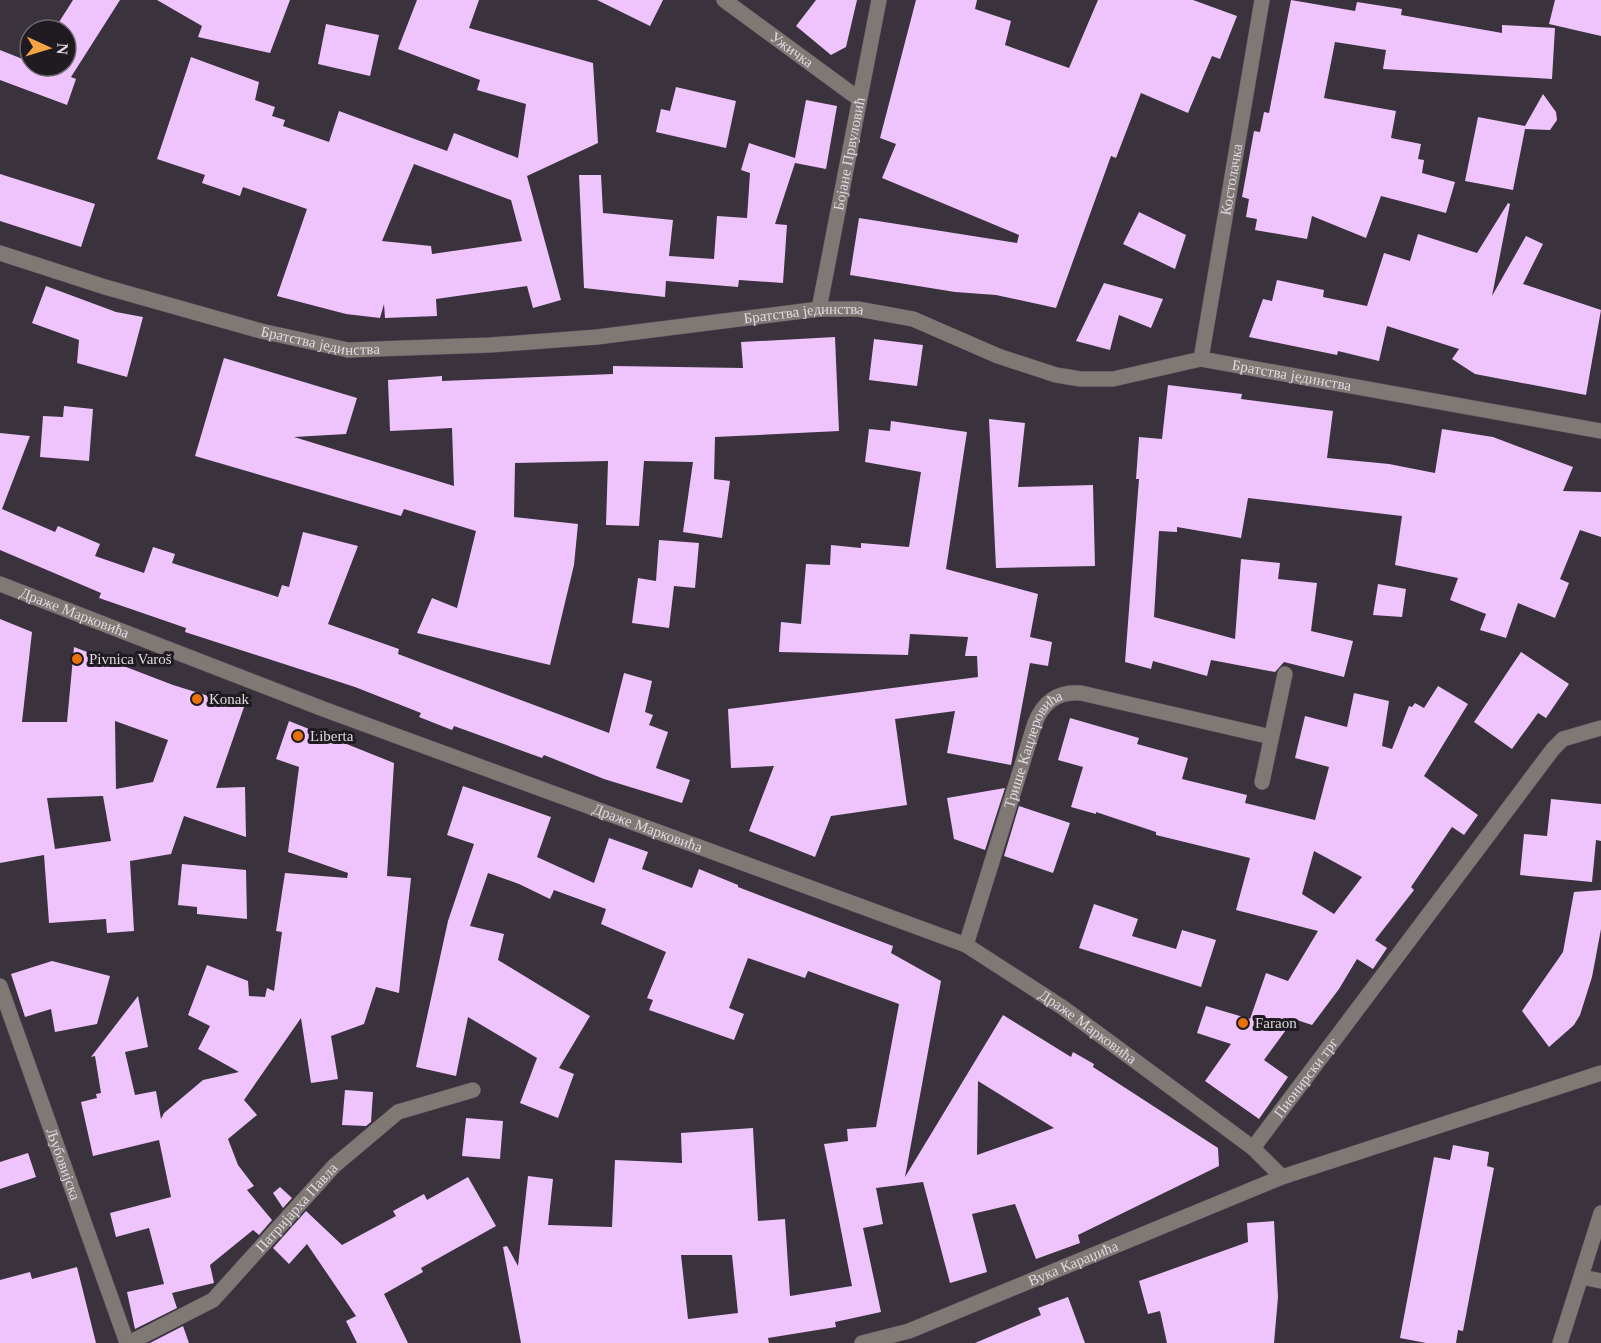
<svg xmlns="http://www.w3.org/2000/svg" width="1601" height="1343" font-family="'Times New Roman',serif">
	<rect width="100%" height="100%" fill="#3a323c"/>
	<path fill="#efc4fd" fill-rule="evenodd" d="M 73,0 L 120,0 L 71,77 L 76,79 L 67,105 L 0,80 L 0,50 L 30,62 L 30,66 L 66,66 L 66,30 L 54,30 Z
		M 157,0 L 290,0 L 270,53 L 198,37 L 202,26 Z
		M 417,0 L 479,0 L 469,28 L 593,63 L 598,143 L 527,176 L 561,300 L 533,308 L 527,286 L 436,299 L 437,316 L 385,318 L 384,304 L 380,318 L 346,314 L 277,296 L 307,209 L 243,187 L 240,196 L 202,183 L 205,175 L 157,159 L 191,57 L 259,82 L 255,100 L 275,107 L 272,116 L 285,120 L 283,126 L 329,142 L 339,111 L 447,151 L 454,133 L 518,158 L 526,104 L 477,90 L 480,80 L 398,49 ZM 414,164 L 511,200 L 522,241 L 432,254 L 431,246 L 382,241 Z
		M 597,0 L 663,0 L 650,26 Z
		M 816,0 L 857,0 L 846,47 L 831,55 L 796,26 Z
		M 916,0 L 977,0 L 975,9 L 1011,21 L 1005,45 L 1069,68 L 1098,0 L 1193,0 L 1237,16 L 1220,59 L 1212,56 L 1188,113 L 1141,93 L 1116,158 L 1111,156 L 1056,308 L 996,295 L 955,292 L 850,275 L 859,218 L 1017,243 L 1019,235 L 882,178 L 896,144 L 880,138 Z
		M 1291,0 L 1355,11 L 1357,2 L 1402,9 L 1401,15 L 1502,33 L 1502,25 L 1555,28 L 1552,79 L 1383,69 L 1386,50 L 1335,42 L 1324,98 L 1396,111 L 1391,138 L 1421,144 L 1418,159 L 1424,160 L 1422,173 L 1455,182 L 1446,213 L 1381,196 L 1366,238 L 1312,216 L 1307,239 L 1255,230 L 1257,219 L 1246,217 L 1249,199 L 1242,197 L 1254,131 L 1260,132 L 1264,112 L 1269,113 Z
		M 1555,0 L 1601,0 L 1601,36 L 1549,24 Z
		M 326,24 L 379,35 L 370,76 L 318,64 Z
		M 676,87 L 736,101 L 726,148 L 656,132 L 661,109 L 670,111 Z
		M 1543,94 L 1556,112 L 1557,120 L 1550,130 L 1525,129 L 1513,190 L 1465,181 L 1478,117 L 1525,126 Z
		M 806,100 L 837,106 L 826,169 L 795,163 L 775,224 L 787,225 L 783,283 L 739,280 L 738,287 L 666,281 L 665,297 L 584,288 L 579,175 L 601,175 L 603,213 L 673,220 L 669,256 L 714,259 L 717,216 L 747,218 L 750,173 L 741,170 L 749,143 L 795,158 Z
		M 0,174 L 95,204 L 81,247 L 0,221 Z
		M 1508,203 L 1510,204 L 1492,296 L 1526,236 L 1543,244 L 1523,284 L 1601,310 L 1586,395 L 1475,374 L 1452,359 L 1459,349 L 1387,326 L 1379,361 L 1338,351 L 1337,355 L 1249,337 L 1263,299 L 1272,301 L 1277,280 L 1324,290 L 1323,297 L 1367,306 L 1384,253 L 1410,261 L 1418,234 L 1477,253 Z
		M 1139,212 L 1186,235 L 1175,269 L 1123,244 Z
		M 1104,283 L 1163,299 L 1151,328 L 1119,315 L 1110,350 L 1076,341 Z
		M 46,286 L 116,312 L 143,317 L 127,377 L 77,363 L 79,340 L 32,323 Z
		M 835,337 L 839,431 L 715,437 L 714,479 L 730,481 L 722,538 L 683,532 L 693,462 L 644,461 L 639,526 L 606,525 L 608,461 L 515,463 L 514,517 L 578,524 L 574,565 L 550,665 L 417,633 L 432,598 L 457,608 L 476,531 L 404,509 L 401,516 L 195,456 L 224,358 L 357,398 L 346,434 L 294,437 L 454,486 L 452,428 L 390,431 L 388,380 L 442,376 L 442,381 L 613,374 L 613,366 L 743,368 L 741,342 Z
		M 874,339 L 923,345 L 917,386 L 869,380 Z
		M 1168,385 L 1242,394 L 1241,399 L 1333,411 L 1327,458 L 1389,464 L 1435,473 L 1442,429 L 1493,437 L 1573,467 L 1563,491 L 1601,492 L 1601,537 L 1580,530 L 1560,579 L 1569,583 L 1555,618 L 1518,603 L 1506,638 L 1480,630 L 1486,614 L 1450,600 L 1458,578 L 1395,565 L 1402,516 L 1248,498 L 1241,538 L 1177,527 L 1177,532 L 1159,531 L 1154,617 L 1235,639 L 1241,559 L 1280,563 L 1278,579 L 1317,583 L 1311,631 L 1353,641 L 1344,677 L 1284,662 L 1275,672 L 1211,660 L 1207,676 L 1153,661 L 1151,669 L 1125,662 L 1139,479 L 1136,479 L 1139,437 L 1162,439 Z
		M 64,406 L 93,409 L 89,461 L 40,457 L 43,416 L 63,417 Z
		M 989,419 L 1025,423 L 1018,487 L 1093,485 L 1095,566 L 996,568 Z
		M 891,421 L 967,432 L 946,569 L 1038,594 L 1030,637 L 1052,642 L 1048,666 L 1030,663 L 1011,765 L 947,753 L 955,711 L 895,719 L 907,805 L 831,816 L 815,857 L 749,831 L 774,766 L 731,768 L 728,709 L 978,677 L 977,656 L 965,656 L 968,637 L 910,634 L 908,655 L 779,652 L 781,622 L 801,624 L 806,564 L 830,565 L 831,545 L 861,548 L 861,543 L 909,547 L 921,472 L 865,462 L 869,429 L 890,431 Z
		M 0,433 L 30,436 L 2,509 L 55,532 L 58,526 L 100,544 L 95,556 L 144,573 L 153,547 L 175,554 L 172,563 L 278,597 L 282,585 L 289,587 L 303,532 L 358,546 L 328,624 L 399,649 L 398,654 L 609,733 L 624,673 L 652,681 L 645,712 L 653,715 L 649,725 L 668,732 L 656,768 L 690,780 L 682,803 L 604,779 L 544,755 L 542,758 L 454,726 L 452,730 L 419,717 L 421,713 L 355,687 L 185,632 L 186,628 L 99,598 L 101,593 L 0,550 Z
		M 659,540 L 699,543 L 695,588 L 674,586 L 669,628 L 632,623 L 638,578 L 656,581 Z
		M 1378,584 L 1406,589 L 1402,617 L 1373,615 Z
		M 0,619 L 32,632 L 22,722 L 67,722 L 74,647 L 173,685 L 244,707 L 216,788 L 245,787 L 246,837 L 184,816 L 171,854 L 130,861 L 134,931 L 107,933 L 106,919 L 49,923 L 44,855 L 0,863 ZM 115,721 L 168,740 L 153,782 L 116,789 ZM 103,796 L 111,841 L 55,849 L 47,798 Z
		M 1521,652 L 1569,684 L 1546,718 L 1538,713 L 1512,749 L 1474,722 Z
		M 1438,686 L 1468,704 L 1424,776 L 1478,815 L 1464,835 L 1452,827 L 1411,887 L 1414,890 L 1375,940 L 1387,948 L 1373,969 L 1357,959 L 1339,989 L 1312,1025 L 1294,1019 L 1264,1060 L 1288,1077 L 1259,1119 L 1205,1081 L 1231,1044 L 1197,1033 L 1206,1006 L 1250,1019 L 1266,973 L 1288,981 L 1318,931 L 1236,910 L 1250,858 L 1156,835 L 1156,832 L 1096,812 L 1096,814 L 1071,807 L 1083,767 L 1058,760 L 1070,718 L 1139,738 L 1137,744 L 1188,758 L 1182,779 L 1247,795 L 1245,803 L 1315,820 L 1329,767 L 1295,758 L 1305,716 L 1347,727 L 1354,693 L 1389,701 L 1382,746 L 1392,749 L 1409,706 L 1412,707 L 1415,703 L 1424,708 ZM 1314,851 L 1362,877 L 1334,914 L 1302,894 Z
		M 289,721 L 394,763 L 387,876 L 411,878 L 399,993 L 376,987 L 364,1024 L 331,1036 L 338,1079 L 311,1083 L 301,1018 L 244,1100 L 257,1115 L 228,1139 L 238,1165 L 254,1186 L 247,1190 L 272,1220 L 259,1235 L 253,1230 L 210,1265 L 214,1283 L 172,1293 L 177,1308 L 135,1329 L 127,1292 L 164,1284 L 149,1228 L 116,1237 L 110,1213 L 171,1197 L 159,1140 L 93,1156 L 81,1102 L 97,1098 L 96,1094 L 101,1093 L 95,1056 L 91,1057 L 138,996 L 148,1047 L 125,1052 L 135,1095 L 156,1091 L 161,1119 L 164,1113 L 203,1080 L 239,1072 L 198,1049 L 210,1026 L 188,1015 L 207,965 L 248,981 L 249,996 L 265,997 L 267,988 L 274,991 L 282,932 L 276,931 L 285,873 L 347,878 L 348,873 L 288,852 L 299,767 L 276,759 Z
		M 463,786 L 551,817 L 537,857 L 594,883 L 609,838 L 648,852 L 642,869 L 692,888 L 699,869 L 738,885 L 738,887 L 893,946 L 891,953 L 941,981 L 905,1177 L 1003,1015 L 1071,1057 L 1073,1052 L 1094,1064 L 1093,1067 L 1218,1148 L 1219,1166 L 1078,1235 L 1080,1243 L 1036,1259 L 1015,1204 L 972,1214 L 987,1272 L 950,1283 L 923,1182 L 876,1188 L 883,1224 L 863,1228 L 881,1312 L 835,1322 L 836,1327 L 768,1338 L 769,1343 L 521,1343 L 503,1247 L 507,1246 L 518,1266 L 528,1176 L 553,1179 L 548,1225 L 612,1227 L 615,1160 L 682,1163 L 681,1133 L 753,1128 L 758,1221 L 785,1219 L 790,1296 L 852,1286 L 824,1144 L 848,1141 L 847,1129 L 876,1127 L 899,1004 L 808,971 L 805,978 L 748,958 L 729,1008 L 744,1014 L 734,1040 L 649,1010 L 653,1000 L 647,998 L 666,952 L 601,924 L 606,909 L 554,890 L 550,899 L 519,884 L 488,873 L 470,926 L 504,934 L 498,960 L 590,1016 L 559,1068 L 574,1074 L 558,1118 L 520,1103 L 537,1058 L 468,1017 L 456,1076 L 416,1067 L 448,921 L 474,844 L 447,835 ZM 978,1081 L 1054,1128 L 977,1155 ZM 681,1255 L 732,1255 L 738,1313 L 688,1319 Z
		M 1005,788 L 985,850 L 954,839 L 947,798 Z
		M 1551,799 L 1601,804 L 1601,841 L 1596,840 L 1592,882 L 1520,875 L 1524,834 L 1547,836 Z
		M 1019,806 L 1070,823 L 1053,873 L 1004,856 Z
		M 182,864 L 246,870 L 247,919 L 197,914 L 197,907 L 178,905 Z
		M 1601,890 L 1601,929 L 1592,977 L 1580,1015 L 1574,1025 L 1549,1047 L 1522,1011 L 1563,952 L 1574,892 Z
		M 1094,904 L 1138,919 L 1132,936 L 1176,949 L 1182,930 L 1216,940 L 1201,987 L 1079,948 Z
		M 52,961 L 110,976 L 97,1024 L 55,1032 L 51,1009 L 25,1017 L 11,974 Z
		M 345,1090 L 373,1092 L 371,1122 L 366,1126 L 342,1125 Z
		M 466,1118 L 503,1121 L 500,1159 L 462,1156 Z
		M 1453,1145 L 1489,1152 L 1487,1166 L 1494,1168 L 1463,1331 L 1458,1330 L 1456,1343 L 1426,1343 L 1400,1338 L 1434,1157 L 1450,1160 Z
		M 28,1153 L 36,1177 L 0,1189 L 0,1162 Z
		M 468,1177 L 496,1226 L 421,1268 L 423,1272 L 384,1294 L 408,1343 L 357,1343 L 346,1321 L 356,1316 L 307,1244 L 289,1264 L 273,1248 L 306,1211 L 342,1245 L 396,1216 L 393,1211 L 424,1194 L 427,1200 Z
		M 280,1187 L 292,1198 L 283,1208 L 273,1193 Z
		M 1274,1221 L 1278,1297 L 1274,1343 L 1167,1343 L 1160,1311 L 1148,1314 L 1139,1281 L 1248,1242 L 1247,1223 Z
		M 77,1267 L 96,1343 L 0,1343 L 0,1280 L 30,1272 L 32,1279 Z
		M 1068,1297 L 1085,1343 L 975,1343 L 1041,1315 L 1038,1308 Z
		M 183,1326 L 189,1343 L 150,1343 Z"/>
	<g fill="none" stroke-linecap="round" stroke-linejoin="round">
		<g stroke="#58505a" stroke-width="16">
			<g id="minor">
				<path id="s1" d="M 724,0 L 859,99"/>
				<path id="s2" d="M 0,253 L 105,287 L 261,331 L 348,350 L 490,345 L 597,337 L 819,309 L 858,309 L 913,319 L 998,356 L 1056,375 L 1081,379 L 1113,379 L 1201,359 L 1601,431"/>
				<path id="s3" d="M 819,309 L 879,0"/>
				<path id="s4" d="M 1201,359 L 1262,0"/>
				<path id="s5" d="M 0,584 L 326,710 L 966,945 L 1062,1007 L 1176,1091 L 1253,1148 L 1282,1177"/>
				<path d="M 1262,782 L 1285,674"/>
				<path id="s6" d="M 966,945 L 1035,723 C 1043,702 1058,691 1081,693 L 1271,737"/>
				<path id="s7" d="M 0,986 L 127,1343"/>
				<path id="s8" d="M 1253,1148 L 1553,749 L 1563,739 L 1601,728"/>
				<path d="M 1581,1277 L 1601,1281"/>
				<path id="s9" d="M 129,1343 L 213,1300 L 334,1166 L 398,1112 L 473,1090"/>
				<path id="s10" d="M 862,1343 L 909,1331 L 1282,1177 L 1601,1073"/>
				<path d="M 1560,1343 L 1601,1213"/>
			</g>
		</g>
		<use href="#minor" stroke="#7f7875" stroke-width="15"/>
	</g>
	<g fill="#e8710a" stroke="#1f1b20" stroke-width="2">
		<circle cx="77" cy="659" r="6"/>
		<circle cx="197" cy="699" r="6"/>
		<circle cx="298" cy="736" r="6"/>
		<circle cx="1243" cy="1023" r="6"/>
	</g>
	<g text-anchor="middle" dominant-baseline="central" stroke-width="6" stroke-linejoin="round" paint-order="stroke">
		<g font-size="15" fill="#dfdae1" stroke="#1f1b20">
			<text stroke="none"><textPath href="#s1" startOffset="84">Ужичка</textPath></text>
			<text stroke="none"><textPath href="#s3" startOffset="158">Бојане Првуловић</textPath></text>
			<text stroke="none"><textPath href="#s4" startOffset="182">Костолачка</textPath></text>
			<text stroke="none"><textPath href="#s2" startOffset="819">Братства јединства</textPath></text>
			<text stroke="none"><textPath href="#s2" startOffset="333">Братства јединства</textPath></text>
			<text stroke="none"><textPath href="#s2" startOffset="1323">Братства јединства</textPath></text>
			<text stroke="none"><textPath href="#s5" startOffset="80">Драже Марковића</textPath></text>
			<text stroke="none"><textPath href="#s6" startOffset="208">Трише Кацлеровића</textPath></text>
			<text stroke="none"><textPath href="#s5" startOffset="692">Драже Марковића</textPath></text>
			<text stroke="none"><textPath href="#s5" startOffset="1178">Драже Марковића</textPath></text>
			<text stroke="none"><textPath href="#s8" startOffset="88">Пионирски трг</textPath></text>
			<text stroke="none"><textPath href="#s7" startOffset="189">Љубовијска</textPath></text>
			<text stroke="none"><textPath href="#s9" startOffset="219">Патријарха Павла</textPath></text>
			<text stroke="none"><textPath href="#s10" startOffset="226">Вука Караџића</textPath></text>
		</g>
		<g font-size="15" fill="#dfdae1" stroke="#1f1b20" text-anchor="start">
			<text x="89" y="659">Pivnica Varoš</text>
			<text x="209" y="699">Konak</text>
			<text x="310" y="736">Liberta</text>
			<text x="1255" y="1023">Faraon</text>
		</g>
	</g>
	<g transform="translate(48 48) rotate(94)"><circle r="28" fill="#1f1b20" stroke="#6c676d" stroke-width="1.5"/>
	<path d="M0-4.5L10 22L0 15L-10 22Z" fill="#f4a443"/>
	<text y="-9" font-size="16" font-weight="bold" text-anchor="middle" fill="#dfdae1">N</text>
	</g>
</svg>
